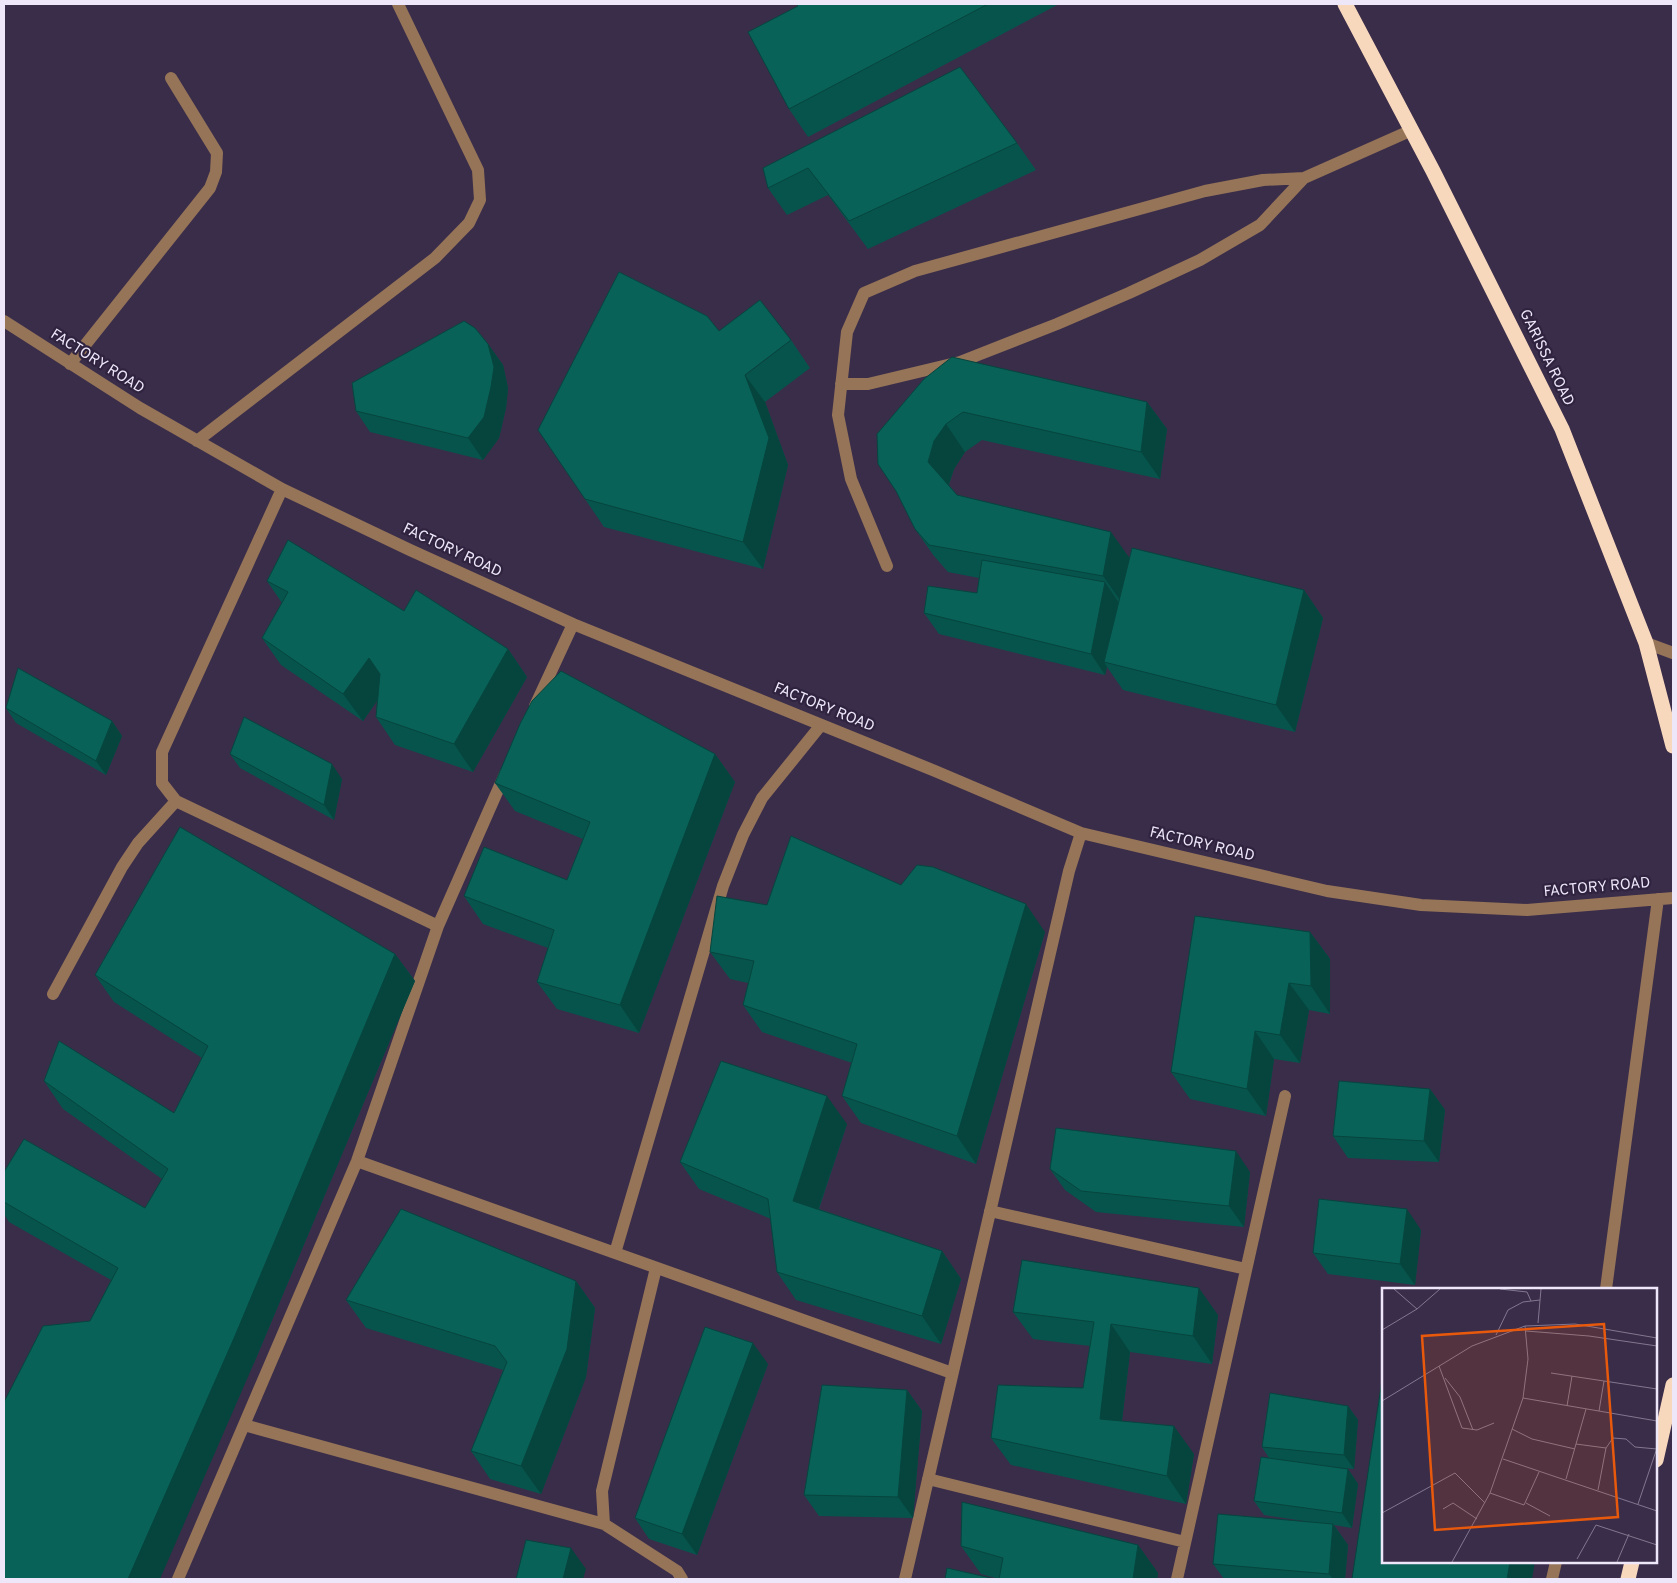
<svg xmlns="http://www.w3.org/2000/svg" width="1677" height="1583" font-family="Overpass,sans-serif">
	<rect width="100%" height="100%" fill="#3a2d4a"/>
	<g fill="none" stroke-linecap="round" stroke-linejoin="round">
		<path stroke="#957458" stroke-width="12" d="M 4,321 L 140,408 L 282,489 L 410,550 L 573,624 L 935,771 L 1081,833 L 1327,891 L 1421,905 L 1527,910 L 1673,898
			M 70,364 L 210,188 L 216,172 L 217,153 L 171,78
			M 841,384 L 868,384 L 960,362 L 1057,324 L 1129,293 L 1200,260 L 1260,225 L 1304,178
			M 197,441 L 435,258 L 469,223 L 480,200 L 478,170 L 398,4
			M 282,489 L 162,752 L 162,783 L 176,801 L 438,926
			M 887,566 L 851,479 L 838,415 L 847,332 L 864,293 L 915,271 L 1205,191 L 1263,180 L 1304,178 L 1412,130
			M 1646,643 L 1673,653
			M 535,706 L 573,624
			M 53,994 L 122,867 L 138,843 L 176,801
			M 357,1161 L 952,1373
			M 990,1211 L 1246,1269
			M 615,1253 L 723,886 L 743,835 L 762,798 L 821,725
			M 1606,1289 L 1658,899
			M 244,1425 L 604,1524 L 677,1571 L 682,1579
			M 928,1479 L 1185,1542
			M 604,1524 L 602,1491 L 656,1268
			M 178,1579 L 357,1161 L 438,926 L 505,774
			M 905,1579 L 1069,871 L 1081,833
			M 1177,1579 L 1285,1096
			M 1552,1579 L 1556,1562"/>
		<path stroke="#f8d8bc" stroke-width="15" d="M 1345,4 L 1433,171 L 1562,429 L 1646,643 L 1673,746
			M 1656,1460 L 1673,1385
			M 1628,1579 L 1632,1562"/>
	</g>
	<path fill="#07544c" d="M 796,4 L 1059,4 L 808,137 L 789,109 L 798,6 Z
		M 1017,143 L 1036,170 L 868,249 L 828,195 L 787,215 L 768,188 L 763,168 Z
		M 791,340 L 810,368 L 765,402 L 788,465 L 763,569 L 604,527 L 585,499 Z
		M 488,344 L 503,365 L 508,388 L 506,408 L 499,438 L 483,460 L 370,432 L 356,411 Z
		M 924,379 L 1147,402 L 1167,429 L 1160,479 L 982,440 L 965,452 L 954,469 L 949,485 L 957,495 L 1130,558 L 1304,590 L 1323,618 L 1295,732 L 1123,690 L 1107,667 L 1105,675 L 939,634 L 924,613 L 977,593 L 979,578 L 948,572 L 934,556 L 915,529 Z
		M 267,581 L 404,611 L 508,649 L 527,677 L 473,772 L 395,745 L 376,717 L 377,701 L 363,721 L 281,665 L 262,638 L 282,603 Z
		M 6,708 L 112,721 L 122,736 L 106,775 L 16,723 Z
		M 230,754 L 342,779 L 334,820 L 240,768 Z
		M 715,754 L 735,782 L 639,1033 L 557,1009 L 537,982 L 548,948 L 483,924 L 464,896 L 567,880 L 583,839 L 515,811 L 495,783 Z
		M 901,885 L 1045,932 L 976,1164 L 861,1123 L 842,1096 L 852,1063 L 762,1032 L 743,1005 L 748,983 L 730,979 L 710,952 L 767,905 Z
		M 1310,932 L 1330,959 L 1330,1014 L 1309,1010 L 1300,1063 L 1274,1059 L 1266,1116 L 1190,1099 L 1171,1072 Z
		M 395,954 L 415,981 L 254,1363 L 90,1321 L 111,1280 L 9,1222 L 4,1214 L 4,1172 L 145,1208 L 162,1179 L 63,1109 L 44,1081 L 174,1113 L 202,1058 L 114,1002 L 95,975 Z
		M 1430,1089 L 1445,1110 L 1439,1162 L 1348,1158 L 1333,1136 Z
		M 847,1124 L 819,1209 L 942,1251 L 961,1279 L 941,1344 L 796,1300 L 777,1272 L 771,1219 L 699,1189 L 680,1162 Z
		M 1050,1169 L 1250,1172 L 1244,1227 L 1096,1212 L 1065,1190 Z
		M 1421,1230 L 1415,1285 L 1328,1274 L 1313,1253 Z
		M 576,1281 L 595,1308 L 586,1377 L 541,1494 L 490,1479 L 471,1451 L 503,1370 L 366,1328 L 346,1300 Z
		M 1013,1312 L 1218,1315 L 1212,1364 L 1130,1352 L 1122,1421 L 1194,1454 L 1186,1504 L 1011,1465 L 991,1438 L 1083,1388 L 1090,1346 L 1033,1339 Z
		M 768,1364 L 697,1555 L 649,1539 L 635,1518 Z
		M 907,1390 L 922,1411 L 913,1518 L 819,1516 L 804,1495 Z
		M 1348,1406 L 1358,1420 L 1354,1469 L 1333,1467 L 1348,1469 L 1358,1484 L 1352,1528 L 1334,1525 L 1348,1545 L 1345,1579 L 1224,1579 L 1213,1564 L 1311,1522 L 1264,1515 L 1254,1501 L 1269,1458 L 1262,1447 Z
		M 1138,1545 L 1158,1573 L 1157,1579 L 999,1579 L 981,1574 L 961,1546 Z"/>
	<path fill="#06453e" d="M 488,344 L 503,365 L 508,388 L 506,408 L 499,438 L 483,460 L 468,438 Z
		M 745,375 L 765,402 L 788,465 L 763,569 L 743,542 Z
		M 1147,402 L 1167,429 L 1160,479 L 1141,452 Z
		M 946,424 L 965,452 L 954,469 L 947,489 L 928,462 L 934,441 Z
		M 1111,532 L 1131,560 L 1122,603 L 1103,576 Z
		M 1105,582 L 1119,603 L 1104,662 L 1107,667 L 1105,675 L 1091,654 Z
		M 1304,590 L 1323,618 L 1295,732 L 1276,705 Z
		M 508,649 L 527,677 L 473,772 L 454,744 Z
		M 369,658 L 388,685 L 363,721 L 343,694 Z
		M 112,721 L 122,736 L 106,775 L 96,761 Z
		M 715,754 L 735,782 L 639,1033 L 620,1005 Z
		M 332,764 L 342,779 L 334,820 L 324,805 Z
		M 1026,904 L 1045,932 L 976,1164 L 957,1136 Z
		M 1310,932 L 1330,959 L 1330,1014 L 1311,986 Z
		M 395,954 L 415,981 L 254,1363 L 160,1579 L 128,1579 Z
		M 1289,983 L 1309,1010 L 1300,1063 L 1280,1035 Z
		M 1255,1031 L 1274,1059 L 1266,1116 L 1247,1089 Z
		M 1430,1089 L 1445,1110 L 1439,1162 L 1424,1141 Z
		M 827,1096 L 847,1124 L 812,1228 L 793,1201 Z
		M 1236,1151 L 1250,1172 L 1244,1227 L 1229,1206 Z
		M 1407,1209 L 1421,1230 L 1415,1285 L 1400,1264 Z
		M 942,1251 L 961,1279 L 941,1344 L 922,1316 Z
		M 576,1281 L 595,1308 L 586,1377 L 541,1494 L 521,1466 Z
		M 1199,1288 L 1218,1315 L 1212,1364 L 1193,1336 Z
		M 1111,1324 L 1130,1352 L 1119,1446 L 1100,1419 Z
		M 753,1343 L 768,1364 L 697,1555 L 682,1534 Z
		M 907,1390 L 922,1411 L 913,1518 L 898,1497 Z
		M 1348,1406 L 1358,1420 L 1354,1469 L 1344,1455 Z
		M 1174,1426 L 1194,1454 L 1186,1504 L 1167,1476 Z
		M 1348,1469 L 1358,1484 L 1352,1528 L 1342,1513 Z
		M 1333,1524 L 1348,1545 L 1345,1579 L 1333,1579 L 1329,1574 Z
		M 1138,1545 L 1158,1573 L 1157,1579 L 1133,1579 Z
		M 571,1548 L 586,1569 L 583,1579 L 563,1579 Z
		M 1510,1562 L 1535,1562 L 1532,1579 L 1507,1579 Z"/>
	<path fill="#086258" stroke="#06453e" d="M 796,4 L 988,4 L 789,109 L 748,32 L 798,6 Z
		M 960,67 L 1017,143 L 849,221 L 808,168 L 768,188 L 763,168 Z
		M 619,272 L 707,316 L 719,331 L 760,300 L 791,340 L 745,375 L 769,438 L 743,542 L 585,499 L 538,430 Z
		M 464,321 L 475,328 L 488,344 L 494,367 L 491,387 L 484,417 L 468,438 L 356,411 L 352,383 Z
		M 952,357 L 1147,402 L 1141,452 L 963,412 L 946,424 L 934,441 L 928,462 L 957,495 L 1111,532 L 1103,576 L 929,545 L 915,529 L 896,491 L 878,464 L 877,434 L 924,379 Z
		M 288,540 L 404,611 L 416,590 L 508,649 L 454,744 L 376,717 L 380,674 L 369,658 L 343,694 L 262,638 L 288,592 L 267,581 Z
		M 1132,548 L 1304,590 L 1276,705 L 1104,662 Z
		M 982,560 L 1105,582 L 1091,654 L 924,613 L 928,586 L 977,593 Z
		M 18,668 L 112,721 L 96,761 L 6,708 Z
		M 561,671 L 715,754 L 620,1005 L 537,982 L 554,930 L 464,896 L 484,847 L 567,880 L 590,822 L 495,783 L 520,724 L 532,701 Z
		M 244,717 L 332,764 L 324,805 L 230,754 Z
		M 180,827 L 395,954 L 235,1336 L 128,1579 L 4,1579 L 4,1402 L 43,1326 L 90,1321 L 118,1268 L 4,1202 L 4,1172 L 24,1139 L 145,1208 L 168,1169 L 44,1081 L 59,1041 L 174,1113 L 208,1046 L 95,975 Z
		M 791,836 L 901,885 L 917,865 L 933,867 L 1026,904 L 957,1136 L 842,1096 L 857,1044 L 743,1005 L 754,961 L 710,952 L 717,896 L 767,905 Z
		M 1195,916 L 1310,932 L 1311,986 L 1289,983 L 1280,1035 L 1255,1031 L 1247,1089 L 1171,1072 Z
		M 721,1061 L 827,1096 L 793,1201 L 942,1251 L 922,1316 L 777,1272 L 768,1199 L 680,1162 Z
		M 1339,1081 L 1430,1089 L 1424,1141 L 1333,1136 Z
		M 1056,1128 L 1236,1151 L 1229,1206 L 1081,1191 L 1050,1169 Z
		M 1319,1199 L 1407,1209 L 1400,1264 L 1313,1253 Z
		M 401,1209 L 576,1281 L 567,1349 L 521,1466 L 471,1451 L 507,1362 L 495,1346 L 346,1300 Z
		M 1022,1260 L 1199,1288 L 1193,1336 L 1111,1324 L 1100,1419 L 1174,1426 L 1167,1476 L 991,1438 L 998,1385 L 1083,1388 L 1094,1322 L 1013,1312 Z
		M 705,1327 L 753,1343 L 682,1534 L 635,1518 Z
		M 1382,1380 L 1383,1381 L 1383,1562 L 1510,1562 L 1507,1579 L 1352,1579 Z
		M 822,1385 L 907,1390 L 898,1497 L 804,1495 Z
		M 1270,1393 L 1348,1406 L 1344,1455 L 1262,1447 Z
		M 1261,1457 L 1348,1469 L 1342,1513 L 1254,1501 Z
		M 962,1502 L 1138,1545 L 1133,1579 L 999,1579 L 1003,1558 L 961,1546 Z
		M 1218,1514 L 1333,1524 L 1329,1574 L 1213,1564 Z
		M 526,1540 L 571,1548 L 563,1579 L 516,1579 Z
		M 947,1568 L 995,1579 L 945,1579 Z"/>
	<g text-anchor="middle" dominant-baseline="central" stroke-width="4.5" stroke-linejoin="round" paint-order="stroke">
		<g font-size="15" fill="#eee7f9" stroke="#2f233f">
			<text transform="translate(1546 358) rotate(64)">GARISSA ROAD</text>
			<text transform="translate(97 362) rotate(32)">FACTORY ROAD</text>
			<text transform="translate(452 551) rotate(25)">FACTORY ROAD</text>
			<text transform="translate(824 708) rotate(22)">FACTORY ROAD</text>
			<text transform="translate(1202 845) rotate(13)">FACTORY ROAD</text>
			<text transform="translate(1597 888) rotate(-5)">FACTORY ROAD</text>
		</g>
	</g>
	<g transform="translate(1382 1288)">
		<rect width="275" height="275" fill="#3a2d4a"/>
		<path fill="none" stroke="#827790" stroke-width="1" d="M 12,1 L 35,21M 118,1 L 145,4 L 149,13M 156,35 L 159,1M 0,42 L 35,21 L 58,1M 144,43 L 207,48 L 275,58M 114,47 L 126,22 L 141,14 L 158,12M 57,78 L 80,140 L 95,142 L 112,135M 169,85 L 275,101M 63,90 L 78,109 L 91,142M 141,110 L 275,133M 0,113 L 90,58 L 143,38 L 193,36 L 275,50M 185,118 L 190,88M 217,123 L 222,93M 130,141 L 150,151 L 193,161M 194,156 L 224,160M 121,171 L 275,223M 184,191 L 204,121M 216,202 L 224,160 L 231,150 L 244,151 L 253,159 L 275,161M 108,205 L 142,217 L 157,184M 144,215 L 168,228M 256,216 L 275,160M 61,221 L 71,215 L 95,231M 0,225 L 73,185 L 103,215M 195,271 L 214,237 L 275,257M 70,274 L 108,205 L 141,110 L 146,71 L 143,38M 235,274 L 247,246"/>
		<path fill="#e8590c" fill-opacity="0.15" stroke="#e8590c" stroke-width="2.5" d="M 222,36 L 236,229 L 53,242 L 40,48 Z"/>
		<rect width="275" height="275" fill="none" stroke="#eee7f9" stroke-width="2.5"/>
	</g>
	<rect width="1677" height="1583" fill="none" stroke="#eee7f9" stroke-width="10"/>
</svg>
